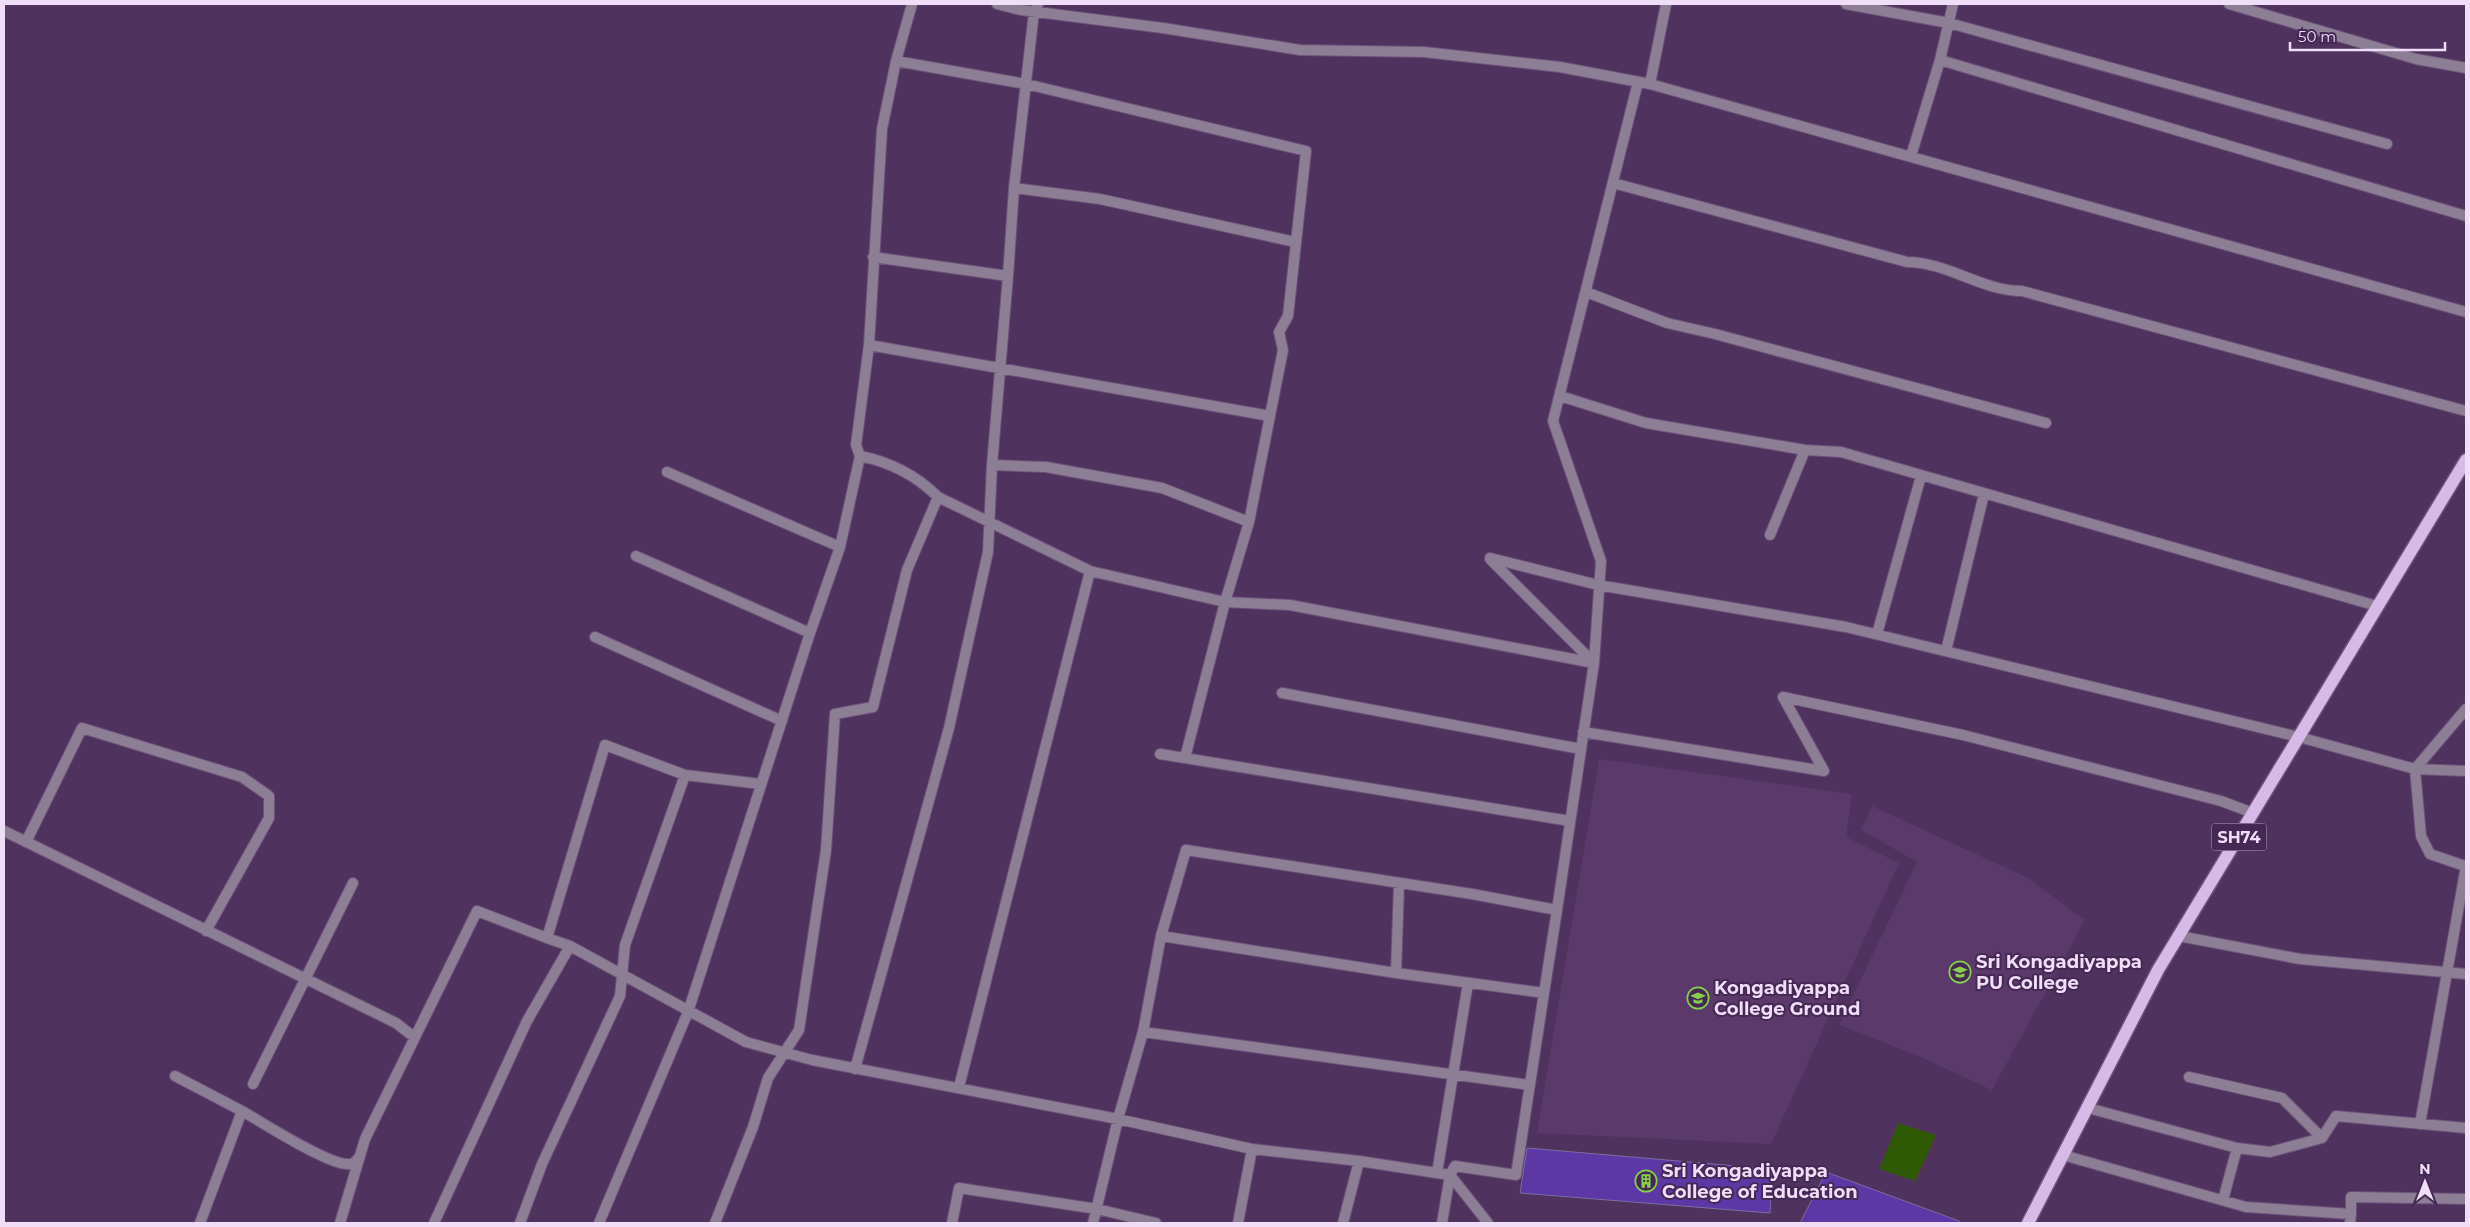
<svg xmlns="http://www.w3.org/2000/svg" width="2470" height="1227" font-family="Montserrat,sans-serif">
	<rect width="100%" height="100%" fill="#50325e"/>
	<path fill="#5b396b" d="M 1599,759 L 1852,794 L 1846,837 L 1899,863 L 1771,1144 L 1537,1133 Z
		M 1872,806 L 2028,878 L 2085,920 L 1992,1090 L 1916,1055 L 1839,1025 L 1917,862 L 1861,830 Z"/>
	<path fill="#2f5a04" d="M 1898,1123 L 1936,1135 L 1915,1181 L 1879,1169 Z"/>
	<path fill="#5d37a6" stroke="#7a6ea3" d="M 1527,1148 L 1772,1169 L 1770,1213 L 1520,1193 Z
		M 1826,1172 L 1959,1221 L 1959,1223 L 1800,1223 Z"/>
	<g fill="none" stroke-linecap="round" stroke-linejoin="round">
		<g stroke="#6d517a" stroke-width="12">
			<path id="street" d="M 997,4 L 1021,10 L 1163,28 L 1300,50 L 1424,52 L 1560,67 L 1650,84 L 2466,312
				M 1846,4 L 1949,23 L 2387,144
				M 2229,4 L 2416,59 L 2466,68
				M 1940,60 L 2466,216
				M 896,61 L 1026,84 L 1306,151 L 1288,316 L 1279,332 L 1283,350 L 1249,522 L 1225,602 L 1185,758
				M 1650,84 L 1666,4
				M 1911,156 L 1940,60 L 1953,4
				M 1613,183 L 1907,262 C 1947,262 1982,291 2022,291 L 2466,411
				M 1014,188 L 1100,199 L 1295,242
				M 873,257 L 1008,276 L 1014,188 L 1034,12 L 1038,4
				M 1586,292 L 1667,323 L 1715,334 L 2046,423
				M 869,345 L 1270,416
				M 1560,396 L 1646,423 L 1805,450
				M 860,456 C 890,462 916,475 938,497 L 1090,571
				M 992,465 L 1046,467 L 1162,488 L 1249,522
				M 667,472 L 840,547 L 860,456 L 856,445 L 869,345 L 882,129 L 896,61 L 912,4
				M 1770,535 L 1805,450 L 1841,452 L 2377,606
				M 636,556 L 810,633
				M 1490,558 L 1598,585 L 1846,627 L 2299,737 L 2415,769 L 2466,771
				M 1490,559 L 1594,663
				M 1877,634 L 1921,476
				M 595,637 L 782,721
				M 1946,651 L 1984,494
				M 1594,663 L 1601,561 L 1553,421 L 1638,82
				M 1282,693 L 1581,749
				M 1583,732 L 1824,771 L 1783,697 L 1963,735 L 2221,801 L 2253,813
				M 1160,754 L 1570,821
				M 4,831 L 396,1023 L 414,1037
				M 26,842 L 82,728 L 242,777 L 269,796 L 269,818 L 206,931
				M 2465,866 L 2430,854 L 2421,836 L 2415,769 L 2466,709
				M 2179,936 L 2300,959 L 2466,974
				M 570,946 L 746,1042 L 812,1060 L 1118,1119 L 1252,1149 L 1359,1161 L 1450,1175 L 1455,1166 L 1516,1175 L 1544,993 L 1396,973 L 1161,936
				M 1396,973 L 1399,884
				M 1143,1032 L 1530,1085
				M 855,1069 L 949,728 L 988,552 L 992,465 L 1008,276
				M 175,1076 L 242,1111
				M 2189,1077 L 2282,1098 L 2322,1138
				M 253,1084 L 353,883
				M 959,1087 L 1090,571 L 1225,602 L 1290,605 L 1594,663 L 1557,910
				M 2088,1108 L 2237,1148 L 2223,1200
				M 2420,1124 L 2466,866
				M 2237,1148 L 2270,1152 L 2322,1138 L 2336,1116 L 2466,1128
				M 2063,1155 L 2246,1207 L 2351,1214 L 2350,1223
				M 1437,1173 L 1468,983
				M 2351,1214 L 2351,1197 L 2466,1199
				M 200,1223 L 242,1111 C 263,1123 327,1164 347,1164 C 354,1165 356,1161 360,1156
				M 340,1223 L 365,1139 L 477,911 L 547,938 L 605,745 L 685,775 L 761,784
				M 434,1223 L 527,1021 L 570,946 L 547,938
				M 520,1223 L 542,1164 L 620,996 L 625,945 L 685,775
				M 599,1223 L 688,1012 L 810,633 L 840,547
				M 715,1223 L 753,1127 L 768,1078 L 799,1030 L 826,850 L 835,714 L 873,707 L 907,570 L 938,497
				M 952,1223 L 959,1188 L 1097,1209 L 1156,1223
				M 1093,1223 L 1118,1119 L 1143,1032 L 1161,936 L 1186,850 L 1472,894 L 1557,910 L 1544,993
				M 1238,1223 L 1252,1149
				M 1343,1223 L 1359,1161
				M 1442,1223 L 1450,1175 L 1488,1223"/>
		</g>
		<g stroke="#6d517a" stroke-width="15">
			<path id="primary" d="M 2028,1223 L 2158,970 L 2466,460"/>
		</g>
		<use href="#street" stroke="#8c7e94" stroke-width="10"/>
		<use href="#primary" stroke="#d7bae7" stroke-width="12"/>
	</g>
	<defs>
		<g id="university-ring" transform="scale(1.125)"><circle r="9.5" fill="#452853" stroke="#85cf4c" stroke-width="1.5"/><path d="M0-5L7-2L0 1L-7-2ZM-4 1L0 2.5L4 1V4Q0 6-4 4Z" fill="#85cf4c"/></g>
		<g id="building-ring" transform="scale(1.125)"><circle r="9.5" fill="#452853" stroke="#85cf4c" stroke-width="1.5"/><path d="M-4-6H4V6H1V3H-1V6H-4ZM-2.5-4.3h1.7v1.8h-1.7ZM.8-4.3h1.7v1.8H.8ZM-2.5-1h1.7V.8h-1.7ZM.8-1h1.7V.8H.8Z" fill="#85cf4c"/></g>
	</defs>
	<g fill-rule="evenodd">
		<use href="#university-ring" x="1960" y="972"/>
		<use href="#university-ring" x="1698" y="998"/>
		<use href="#building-ring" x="1646" y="1181"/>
	</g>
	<g text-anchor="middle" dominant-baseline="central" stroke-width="4" stroke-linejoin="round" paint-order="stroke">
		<rect fill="#452853" stroke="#bda7c7" stroke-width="1" x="2211.5" y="823.5" width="55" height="27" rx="4"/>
		<g font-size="16" font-weight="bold" fill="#f0def9">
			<text x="2239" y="837">SH74</text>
		</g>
		<g font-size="18" font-weight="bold" fill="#f0def9" stroke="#452853" text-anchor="start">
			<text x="1976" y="962">Sri Kongadiyappa<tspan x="1976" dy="21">PU College</tspan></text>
			<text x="1714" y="988">Kongadiyappa<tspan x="1714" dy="21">College Ground</tspan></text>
			<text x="1662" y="1171">Sri Kongadiyappa<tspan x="1662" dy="21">College of Education</tspan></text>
		</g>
	</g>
	<rect width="2470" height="1227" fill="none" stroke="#f0def9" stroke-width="10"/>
	<g transform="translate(2425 1182)" stroke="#452853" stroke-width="4" paint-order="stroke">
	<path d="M0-4L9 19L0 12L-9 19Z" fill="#f0def9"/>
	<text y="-8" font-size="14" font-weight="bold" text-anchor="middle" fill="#f0def9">N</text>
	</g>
	<path d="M2290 42v8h155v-8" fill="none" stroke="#f0def9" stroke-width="2.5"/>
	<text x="2298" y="42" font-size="15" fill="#f0def9" stroke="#452853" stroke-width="4" paint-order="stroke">50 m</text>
</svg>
